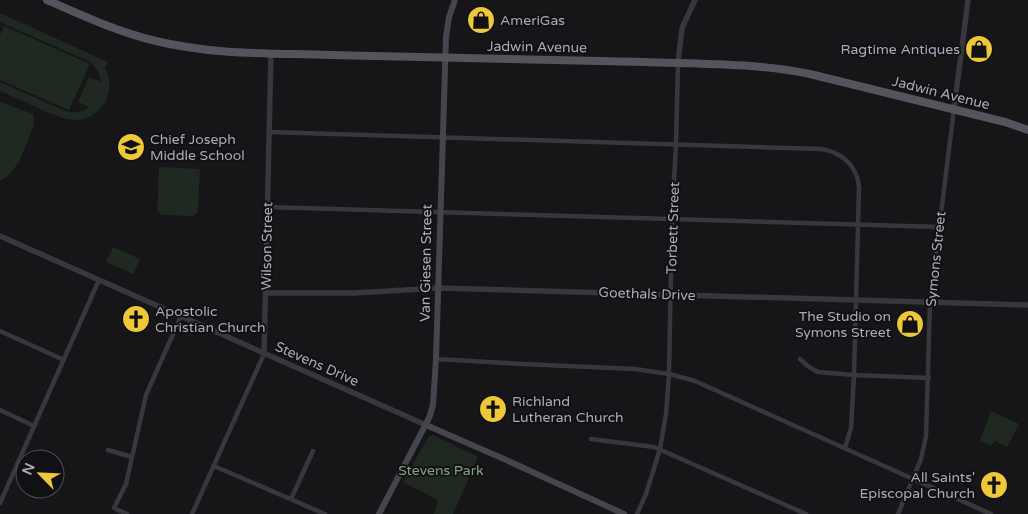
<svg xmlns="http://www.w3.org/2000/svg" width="1028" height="514" font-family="'Varela Round',sans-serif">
	<rect width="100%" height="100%" fill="#161618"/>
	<path fill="#202822" d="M 0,13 L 108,62 L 105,68 C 111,80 111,94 103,105 C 84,131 59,117 36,107 C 24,101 12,96 0,91 L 0,82 L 65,111 C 74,113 82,113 89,107 L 78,102 L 89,77 L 101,82 C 100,72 95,66 88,61 L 0,22 Z
		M 4,26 L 90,64 L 69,110 L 0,80 L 0,35 Z
		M 0,102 L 33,114 L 34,125 L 19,162 L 9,175 L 0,181 Z
		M 159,167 L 200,169 L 198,208 L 197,213 L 193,216 L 161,215 L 157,211 Z
		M 113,247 L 140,259 L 133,274 L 106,262 Z
		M 991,411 L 1019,424 L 1007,447 L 995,441 L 991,446 L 980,441 Z
		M 433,435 L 478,457 L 453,514 L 434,514 L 438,500 L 403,482 L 428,437 Z"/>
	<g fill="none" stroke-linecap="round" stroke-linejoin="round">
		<path stroke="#37373d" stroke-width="4.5" d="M 269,132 L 821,149 C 842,152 857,166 859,187 L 854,375 L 851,428 L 845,448
			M 267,207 L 939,227
			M 0,331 L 64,360
			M 436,359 L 522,364 L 635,369 L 669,374 L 695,381 L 991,514
			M 800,359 L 809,367 L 818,372 L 854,375 L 929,378
			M 0,410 L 34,426
			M 591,439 L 654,447 L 806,514
			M 108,450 L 132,457
			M 214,466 L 325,514
			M 291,499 L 313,451
			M 0,503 L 99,280
			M 127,514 L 114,508 L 126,484 L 146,395 L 181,316
			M 192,514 L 264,354
			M 637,514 L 646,494 L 660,449 L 666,414 L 669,374 L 672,219 L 676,144 L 678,63
			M 898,514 L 921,459 L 926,436 L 930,302 L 954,109"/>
		<path stroke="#37373d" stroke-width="5.5" d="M 678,63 L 682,28 L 695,0
			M 954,109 L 968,0
			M 0,236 L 426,425
			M 266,293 L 354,293 L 438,288 L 1028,305
			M 264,354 L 271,53"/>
		<path stroke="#45464d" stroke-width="6" d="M 426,425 L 504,459 L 624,514
			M 379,514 L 429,418 L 433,405 L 436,359 L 446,37 L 449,17 L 455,0"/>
		<path stroke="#53545c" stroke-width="8" d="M 47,0 C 83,16 118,32 156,41 C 213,55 272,53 330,55 C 434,58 539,59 644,62 C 699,64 756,63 810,74 L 1005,122 L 1028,130"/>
	</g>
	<defs>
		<g id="shop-disc" transform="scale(1.4375)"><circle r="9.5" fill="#eec838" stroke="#111113"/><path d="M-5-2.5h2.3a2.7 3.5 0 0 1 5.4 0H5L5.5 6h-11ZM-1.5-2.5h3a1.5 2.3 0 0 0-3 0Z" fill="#111"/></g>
		<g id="school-disc" transform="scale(1.4375)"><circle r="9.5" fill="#eec838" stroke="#111113"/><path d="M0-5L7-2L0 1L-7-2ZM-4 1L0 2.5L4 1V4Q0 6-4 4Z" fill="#111"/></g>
		<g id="church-disc" transform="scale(1.4375)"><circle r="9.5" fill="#eec838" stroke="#111113"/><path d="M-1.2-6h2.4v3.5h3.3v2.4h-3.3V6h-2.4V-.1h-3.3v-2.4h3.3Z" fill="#111"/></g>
	</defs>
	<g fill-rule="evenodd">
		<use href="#shop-disc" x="481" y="20"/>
		<use href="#shop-disc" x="979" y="49"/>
		<use href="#school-disc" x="131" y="147"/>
		<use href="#church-disc" x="136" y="319"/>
		<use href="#shop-disc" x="910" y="324"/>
		<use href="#church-disc" x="493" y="409"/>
		<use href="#church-disc" x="994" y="485"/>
	</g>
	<g text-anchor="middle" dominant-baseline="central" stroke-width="4" stroke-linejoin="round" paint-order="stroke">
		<g font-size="14" fill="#a9abb8" stroke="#111113" text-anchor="start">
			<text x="500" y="20">AmeriGas</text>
			<text x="960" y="49" text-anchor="end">Ragtime Antiques</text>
			<text x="150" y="139">Chief Joseph<tspan x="150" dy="16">Middle School</tspan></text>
			<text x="155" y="311">Apostolic<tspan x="155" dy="16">Christian Church</tspan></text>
			<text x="891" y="316" text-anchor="end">The Studio on<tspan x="891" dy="16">Symons Street</tspan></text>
			<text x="512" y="401">Richland<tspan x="512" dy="16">Lutheran Church</tspan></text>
			<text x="975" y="477" text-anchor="end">All Saints'<tspan x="975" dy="16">Episcopal Church</tspan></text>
		</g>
		<g font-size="14" fill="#a9abb8" stroke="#111113">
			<text transform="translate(537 47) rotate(1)">Jadwin Avenue</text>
			<text transform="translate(941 93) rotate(14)">Jadwin Avenue</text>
			<text transform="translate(673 228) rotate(-88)">Torbett Street</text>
			<text transform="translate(267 246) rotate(-89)">Wilson Street</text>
			<text transform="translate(936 259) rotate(-84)">Symons Street</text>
			<text transform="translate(426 263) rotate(-89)">Van Giesen Street</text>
			<text transform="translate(647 294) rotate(2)">Goethals Drive</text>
			<text transform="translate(317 364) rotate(24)">Stevens Drive</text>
		</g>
		<g font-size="14" fill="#80a286" stroke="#111113">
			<text x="441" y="470">Stevens Park</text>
		</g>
	</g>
	<g transform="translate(40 474) rotate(294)"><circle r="24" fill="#111113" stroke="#4e4f55"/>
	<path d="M0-4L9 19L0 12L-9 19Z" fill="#eec838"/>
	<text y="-8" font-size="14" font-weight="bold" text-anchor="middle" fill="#a9abb8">N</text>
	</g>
</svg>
